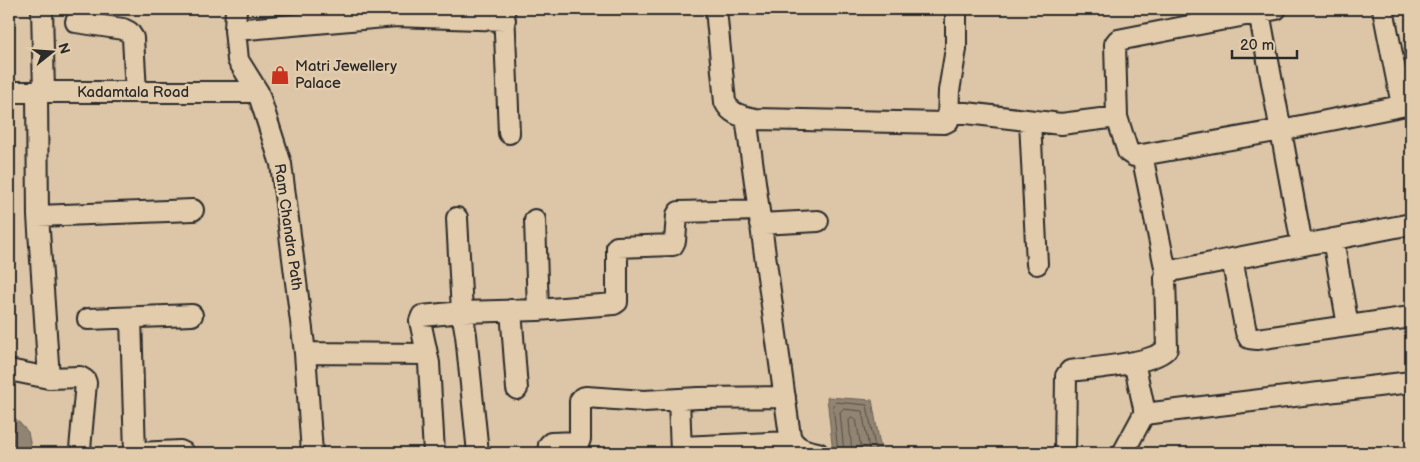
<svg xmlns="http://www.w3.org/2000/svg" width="1420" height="462" font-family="'Balsamiq Sans',sans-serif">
	<rect width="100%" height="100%" fill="#dcc6a7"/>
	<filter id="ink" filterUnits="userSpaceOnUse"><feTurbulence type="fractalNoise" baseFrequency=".02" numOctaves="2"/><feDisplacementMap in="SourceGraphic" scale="10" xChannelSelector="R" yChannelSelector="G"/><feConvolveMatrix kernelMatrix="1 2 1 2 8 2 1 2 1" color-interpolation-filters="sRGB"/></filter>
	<g filter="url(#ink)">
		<path fill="#918472" stroke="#686056" d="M 827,397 L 872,400 L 881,451 L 833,453 Z
			M 13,416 L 28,432 L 32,453 L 9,453 L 9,417 Z"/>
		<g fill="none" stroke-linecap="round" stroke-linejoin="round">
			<path stroke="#544f47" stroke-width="1" d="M 838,453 L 833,405 L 836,402 L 867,405 L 876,453
				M 844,453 L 840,412 L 843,409 L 862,411 L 870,453
				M 852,453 L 849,420 L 851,417 L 856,419 L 862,453"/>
			<g stroke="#2b2b2b" stroke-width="24">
				<path id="minor" d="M 42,9 L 44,92
					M 236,9 L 235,30 L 238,60 L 258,92 L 281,164 L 305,353 L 312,453
					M 504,9 L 509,133
					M 716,9 L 725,102 C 731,115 742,116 755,119 L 944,123 L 948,121 L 949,91 L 956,49 L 956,9
					M 1276,9 L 1118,40 L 1115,44 L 1117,117 L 1128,152 L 1134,156 L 1142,155 L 1281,130 L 1411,104
					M 1383,9 L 1402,105
					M 1259,12 L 1302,245
					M 76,22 L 123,29 L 129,32 L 133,38 L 136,92
					M 235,30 L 396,16 L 505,20
					M 9,92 L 258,92
					M 37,92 L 38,216 L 49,378
					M 949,111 L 1061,124 L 1117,117
					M 746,117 L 790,436 C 794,448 806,451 818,453
					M 1030,121 L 1037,264
					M 1142,155 L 1166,272
					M 38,216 L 193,210
					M 457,218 L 462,312 L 466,335 L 478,453
					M 535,220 L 538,310
					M 760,224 L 818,221
					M 1333,239 L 1348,326
					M 1232,259 L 1246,332 L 1249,338 L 1257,339 L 1411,317
					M 511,310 L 517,389
					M 131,318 L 135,453
					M 88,319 L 192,315
					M 305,353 L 427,354
					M 9,370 L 49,378 L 80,377 L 85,380 L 86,383 L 80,449 L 83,453
					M 679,399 L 681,453
					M 1144,414 L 1411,382
					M 681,447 L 792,442
					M 138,453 L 180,451 L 184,453
					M 434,453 L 429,363 L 420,321 L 422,316 L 462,312 L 538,310 L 614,304 L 617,302 L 617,247 L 673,245 L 675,241 L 677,215 L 679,212 L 758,210
					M 548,453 L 549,445 L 551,443 L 579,442 L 580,439 L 580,401 L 582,398 L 586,397 L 644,401 L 698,398 L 785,397
					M 1065,453 L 1066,376 L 1070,371 C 1091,368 1156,364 1167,348 L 1165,278 L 1166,272 L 1411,224
					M 1123,453 L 1144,414 L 1144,408 L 1134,362"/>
			</g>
			<use href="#minor" stroke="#e3ccac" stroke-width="20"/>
		</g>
	</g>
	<defs>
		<g id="shop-bare" transform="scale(1.5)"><path d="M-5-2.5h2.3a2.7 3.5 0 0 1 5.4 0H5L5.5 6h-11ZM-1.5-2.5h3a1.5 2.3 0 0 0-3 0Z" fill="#c8321e" stroke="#e3ccac" stroke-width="2.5" paint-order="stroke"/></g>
	</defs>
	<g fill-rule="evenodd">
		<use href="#shop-bare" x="280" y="75"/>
	</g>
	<g text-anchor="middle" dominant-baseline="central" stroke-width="5" stroke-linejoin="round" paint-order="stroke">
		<g font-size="15" fill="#2b2b2b" stroke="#e3ccac" text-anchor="start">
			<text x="295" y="66">Matri Jewellery<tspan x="295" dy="17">Palace</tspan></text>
		</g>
		<g font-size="15" fill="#2b2b2b" stroke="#e3ccac">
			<text x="133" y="92">Kadamtala Road</text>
			<text transform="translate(288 227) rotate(82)">Ram Chandra Path</text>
		</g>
	</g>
	<rect width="1420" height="462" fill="none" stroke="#e3ccac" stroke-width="30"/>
	<rect x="15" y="15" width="1390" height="432" fill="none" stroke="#2b2b2b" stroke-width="2" filter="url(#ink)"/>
	<g transform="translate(52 52) rotate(73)" stroke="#e3ccac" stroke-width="4" paint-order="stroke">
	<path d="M0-4L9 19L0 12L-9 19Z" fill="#2b2b2b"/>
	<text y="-8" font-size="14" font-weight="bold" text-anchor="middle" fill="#2b2b2b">N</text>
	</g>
	<path d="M1232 50v8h65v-8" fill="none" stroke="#2b2b2b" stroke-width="2.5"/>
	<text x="1240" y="50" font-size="15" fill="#2b2b2b" stroke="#e3ccac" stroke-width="4" paint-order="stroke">20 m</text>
</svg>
